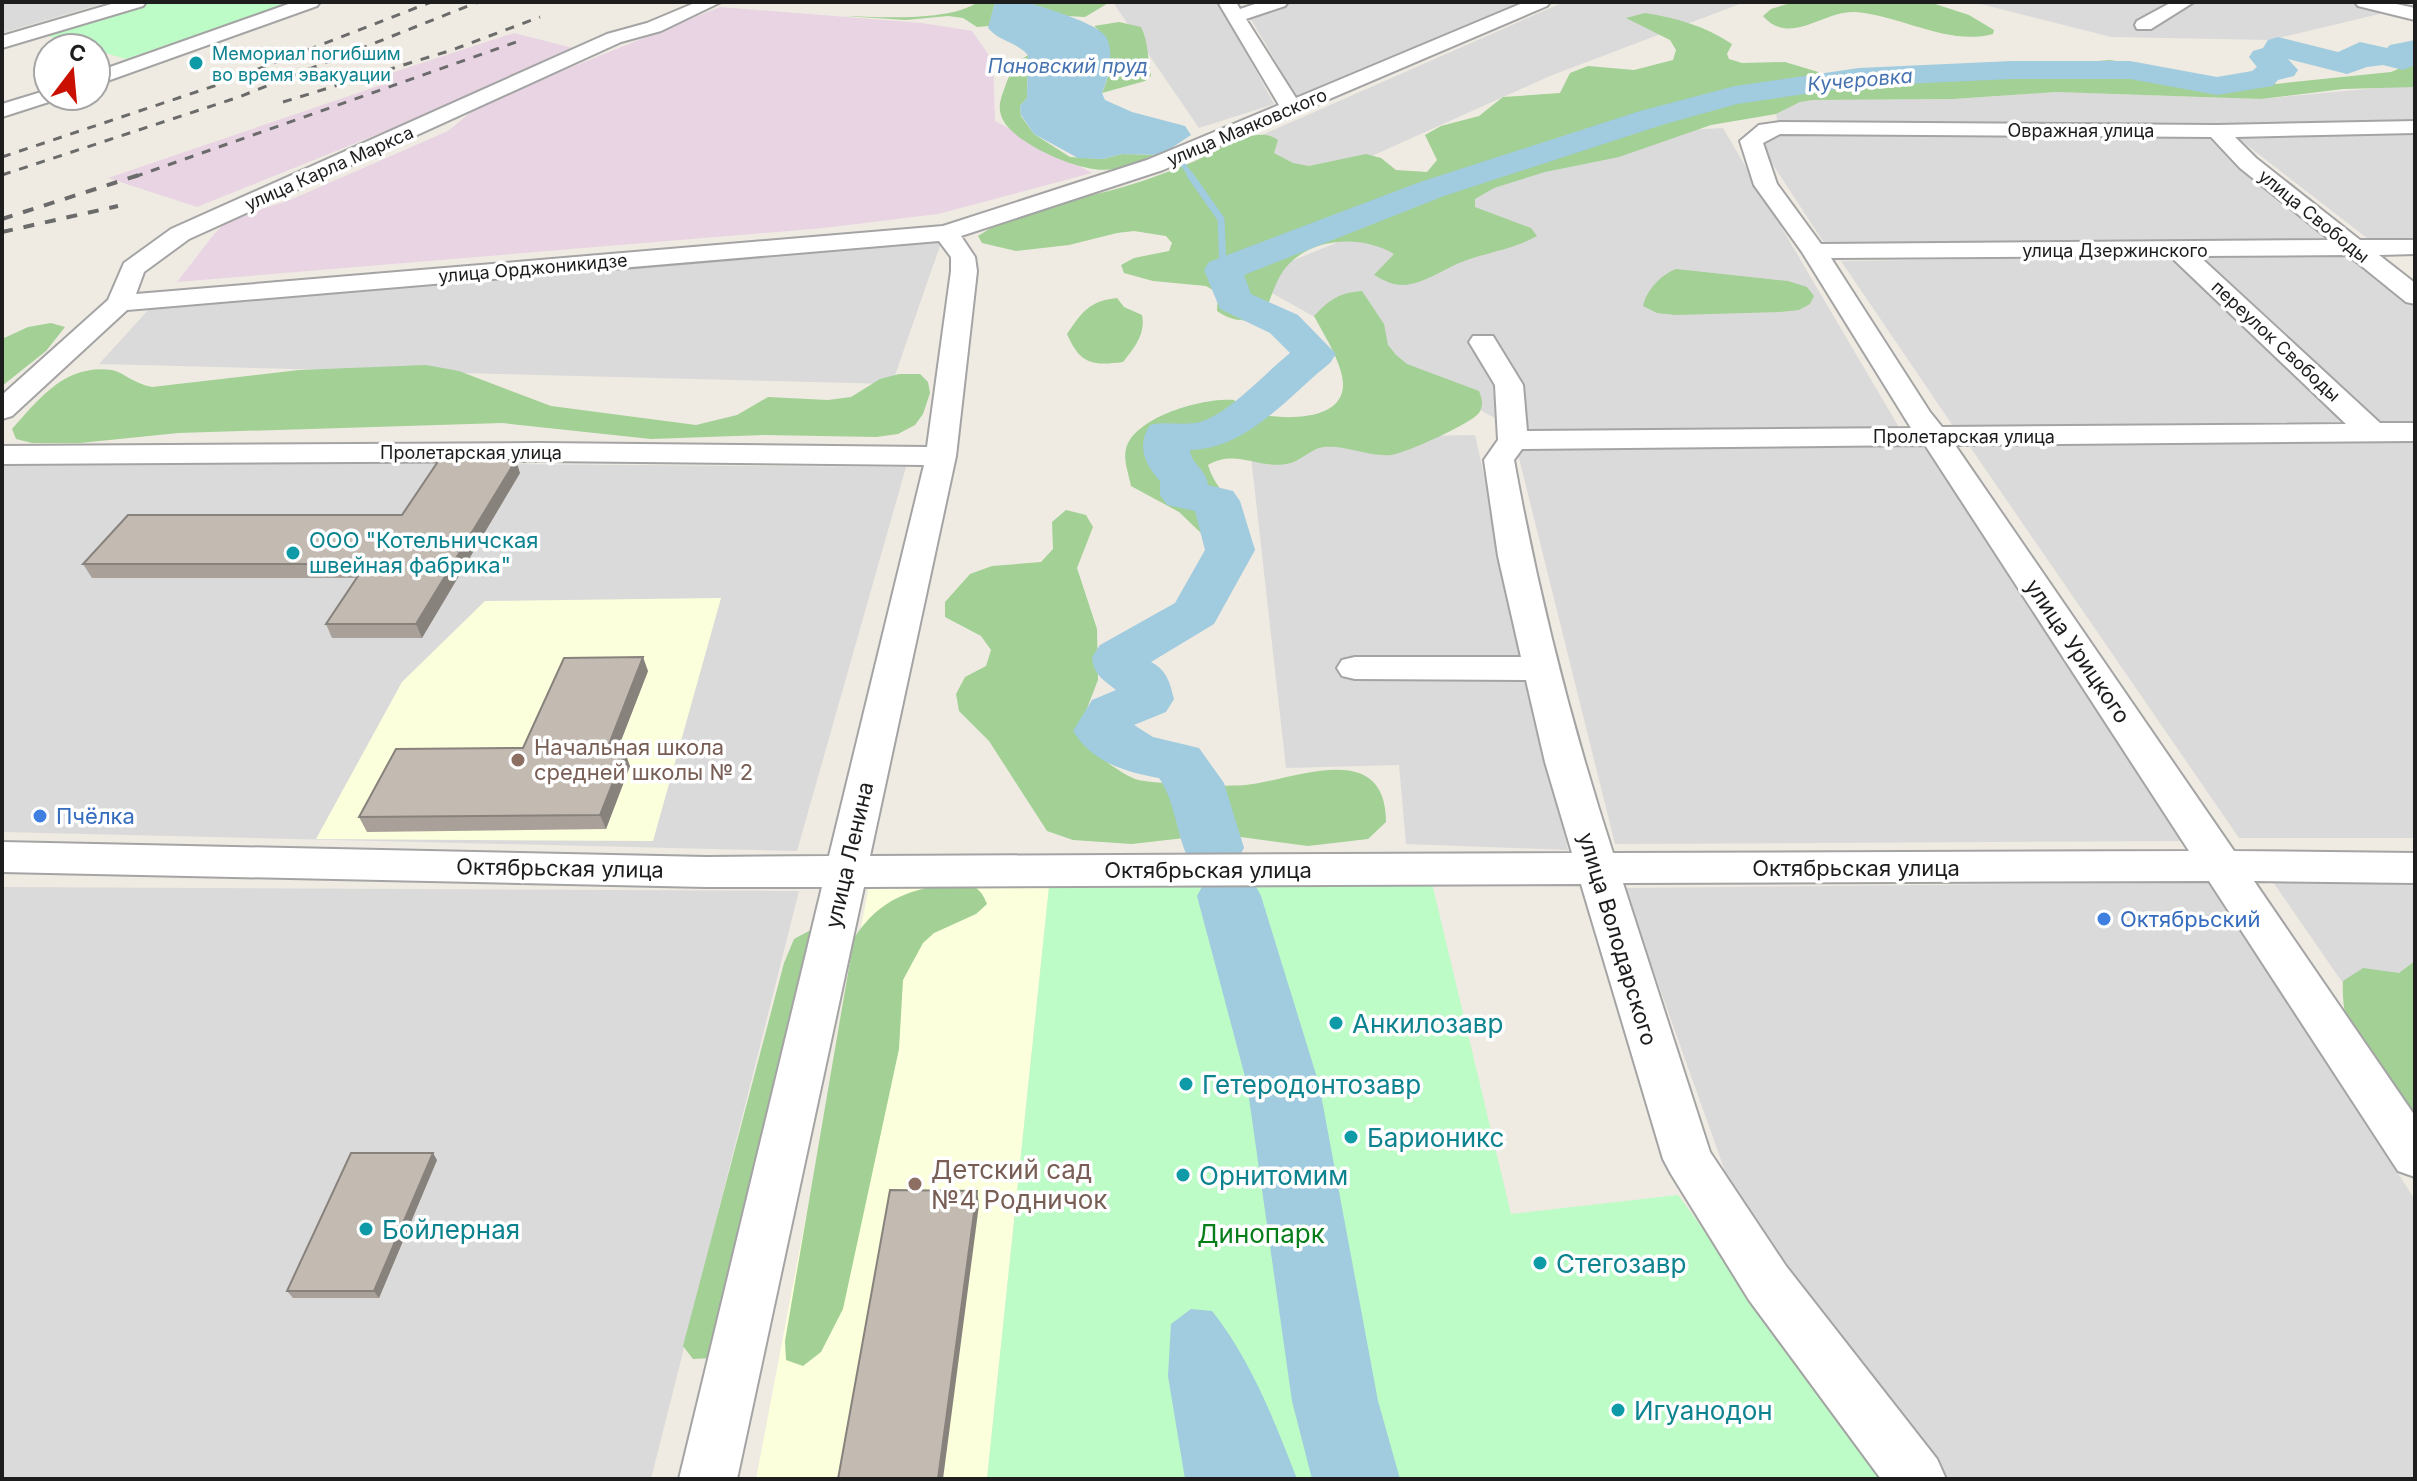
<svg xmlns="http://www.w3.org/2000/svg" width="2417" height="1481" font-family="Inter,sans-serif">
	<rect width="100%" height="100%" fill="#efebe2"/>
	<path fill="#dbdada" d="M 2,2 L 108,2 L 2,33 Z
		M 1110,2 L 1219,2 L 1274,104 L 1199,128 L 1114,4 Z
		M 1290,2 L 1527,2 L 1297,98 L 1249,16 Z
		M 1564,2 L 1745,2 L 1550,76 L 1285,195 L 1212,157 Z
		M 1973,2 L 2353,2 L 2392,11 L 2270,40 L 2111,37 Z
		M 2387,87 L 2415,87 L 2415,123 L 2217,127 L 1778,125 L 1776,114 L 1800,102 L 1813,100 L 1953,99 L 2056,92 L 2261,99 Z
		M 1723,128 L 1900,429 L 1527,436 L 1247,279 L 1462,192 L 1651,132 Z
		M 2415,128 L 2415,241 L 2372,242 L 2230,132 Z
		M 1751,131 L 2212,134 L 2326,240 L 1826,246 Z
		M 942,240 L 892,384 L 99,364 L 151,307 Z
		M 2344,254 L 2415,308 L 2415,421 L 1953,426 L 1841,261 Z
		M 1475,435 L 1568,850 L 1406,844 L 1399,765 L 1286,768 L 1249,439 Z
		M 2415,438 L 2415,838 L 2239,838 L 1968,444 Z
		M 1923,443 L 2191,841 L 1615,844 L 1516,446 Z
		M 2,460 L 906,467 L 797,851 L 2,832 Z
		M 2213,882 L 2415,1200 L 2415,1479 L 1948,1479 L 1732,1191 L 1624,888 Z
		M 2273,882 L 2415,884 L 2415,1053 L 2391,1053 Z
		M 2,887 L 799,891 L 651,1479 L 2,1479 Z"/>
	<path fill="#e8d4e3" d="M 720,7 L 922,23 L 972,31 L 993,61 L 995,121 L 1092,173 L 938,214 L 824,228 L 177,282 L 215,233 L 230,219 L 290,200 L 448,131 L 481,104 Z
		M 514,33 L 573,48 L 403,124 L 197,207 L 108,178 L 393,81 L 382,76 Z"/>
	<path fill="#fcffdb" d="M 721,598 L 653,841 L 316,839 L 402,682 L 485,601 Z
		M 869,886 L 1049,887 L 987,1479 L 756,1479 Z"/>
	<path fill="#a2d095" d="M 978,2 L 995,2 L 989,26 L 977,27 L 963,18 L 948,16 L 906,20 L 843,16 C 878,17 949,22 978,2 Z
		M 1026,2 L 1110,2 L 1085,17 L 1067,16 Z
		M 1794,2 L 1929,2 L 1969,15 L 1994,30 L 1993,34 C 1948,46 1903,16 1855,12 C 1824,10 1790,47 1763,16 L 1771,9 Z
		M 1645,13 C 1677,18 1705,26 1732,44 L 1727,54 L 1729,59 L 1742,63 L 1785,62 L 1825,74 L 1856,77 L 1953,69 L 2045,77 L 2073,74 L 2080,71 L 2085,62 L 2110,60 L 2146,66 L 2201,85 L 2246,87 L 2391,72 L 2415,62 L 2415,87 L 2343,89 L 2261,99 L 2056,92 L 1953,99 L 1813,100 L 1800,102 L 1776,114 L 1711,125 L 1619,157 L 1545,172 L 1494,188 L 1475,199 L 1475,207 L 1531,228 L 1537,236 C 1516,248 1490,252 1467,260 C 1446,267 1425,284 1403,285 C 1392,285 1383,280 1374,275 L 1394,254 C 1362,235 1314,237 1288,265 C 1276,277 1270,302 1263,317 C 1245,322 1233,322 1217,311 L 1218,293 L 1206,286 L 1153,281 L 1124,273 L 1121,265 L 1134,258 L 1169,251 L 1172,243 L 1166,236 L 1134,231 L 1117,233 L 1069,245 L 1016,251 L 982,243 L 978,236 C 1021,208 1074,201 1123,187 C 1145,181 1167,172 1188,164 C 1212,155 1255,122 1278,140 L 1274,153 L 1293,163 L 1309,166 L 1366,154 L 1381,158 L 1396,170 L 1427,172 L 1437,160 L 1425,135 L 1441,126 L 1479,116 L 1503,97 L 1560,93 L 1570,73 L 1588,66 L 1634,70 L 1673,60 L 1676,50 L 1670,40 L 1626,18 Z
		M 1119,22 L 1141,27 C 1149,43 1147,58 1151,76 L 1145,81 L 1102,93 C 1112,71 1115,42 1094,26 Z
		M 1028,55 L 1027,98 L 1020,106 L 1021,116 L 1034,134 L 1070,157 L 1103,159 L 1122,154 L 1161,155 C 1140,162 1117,173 1094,169 C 1069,166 1015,143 1003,120 C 996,107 1002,96 1006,84 C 1011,71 1016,63 1028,55 Z
		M 1676,269 L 1788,281 L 1807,287 L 1814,296 L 1810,304 L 1799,310 L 1780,312 L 1676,315 L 1657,313 L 1643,306 C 1647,289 1661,275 1676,269 Z
		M 1362,291 L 1384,324 L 1388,345 L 1396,355 L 1407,364 L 1479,391 C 1482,399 1484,405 1479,413 C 1472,423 1404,454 1391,455 C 1369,457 1346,445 1324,447 C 1313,448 1302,459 1291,463 C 1260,471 1237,448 1208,465 C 1213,483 1228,498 1238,515 L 1226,531 L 1203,535 L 1179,512 L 1131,486 C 1129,475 1123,460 1126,449 C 1134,416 1206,397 1234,400 L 1243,411 C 1273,420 1357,427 1341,372 C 1336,353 1323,333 1314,316 C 1330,299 1339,293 1362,291 Z
		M 1117,298 L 1124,307 L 1142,315 C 1146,334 1134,348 1123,362 C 1092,366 1080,364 1067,334 C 1082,312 1089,301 1117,298 Z
		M 51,323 L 65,327 L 46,351 L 2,386 L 2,339 L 28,327 Z
		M 426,365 L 459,371 L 551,406 L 696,425 L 737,415 L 768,397 L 828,400 L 851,397 L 880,379 L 899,374 L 920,374 L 928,382 L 930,393 L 923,414 L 915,425 L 898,434 L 876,437 L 765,435 L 651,439 L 502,423 L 178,433 L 80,443 L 32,443 L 16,439 L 12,429 C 40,398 65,364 112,370 C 123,372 134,384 152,387 L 299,370 Z
		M 1066,510 L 1086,515 L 1093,527 L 1077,568 L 1097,629 L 1098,680 L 1084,716 C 1087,726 1089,742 1096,751 C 1101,760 1125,775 1135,779 C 1149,784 1229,787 1245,785 C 1294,780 1386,737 1386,822 L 1368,839 L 1308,846 L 1219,834 L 1132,844 L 1073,840 L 1047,831 L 989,741 L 959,711 L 956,694 L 965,677 L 986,666 L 991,650 L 981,636 L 945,617 L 945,602 L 970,574 L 992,566 L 1041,562 L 1053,549 L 1052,522 Z
		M 957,881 C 973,884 981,888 987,904 L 976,914 L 934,933 L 923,943 L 903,980 L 899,1049 L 843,1309 L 821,1352 L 803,1366 L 786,1360 L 785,1341 L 854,938 C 882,896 910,891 957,881 Z
		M 809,931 L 822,937 L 713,1358 L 693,1359 L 683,1346 L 784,963 L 794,939 Z
		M 2415,961 L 2415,1144 C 2383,1095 2339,1043 2343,981 L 2363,968 L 2399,973 Z"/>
	<path fill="#bdfbc7" d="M 149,2 L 292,2 L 126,59 L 44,35 Z
		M 1431,879 L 1511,1214 L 1678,1195 L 1888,1479 L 987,1479 L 1049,887 Z"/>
	<path fill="#a1cbde" d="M 995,2 C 1005,2 1018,0 1027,2 C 1044,8 1098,23 1106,37 C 1115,52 1108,79 1102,93 L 1105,100 L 1132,112 L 1185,126 L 1191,135 L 1161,155 L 1122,154 L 1103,159 L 1078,158 L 1034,134 L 1021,115 L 1020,106 L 1027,98 L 1028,55 C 1017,42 1000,42 988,28 Z
		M 1191,1309 L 1212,1311 C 1251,1360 1274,1420 1297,1479 L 1185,1479 L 1168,1376 L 1171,1324 Z"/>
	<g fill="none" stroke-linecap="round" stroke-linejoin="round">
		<path stroke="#a1cbde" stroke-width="5" d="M 1181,162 L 1192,177"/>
		<path stroke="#a1cbde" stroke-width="7" d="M 1190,175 L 1221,219 L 1223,270"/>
		<path fill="#a1cbde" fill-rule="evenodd" d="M 2278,37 L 2338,52 L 2360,42 L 2387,48 L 2390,45 L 2415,40 L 2415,65 L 2403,70 L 2383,65 L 2367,67 L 2347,74 L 2288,59 L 2298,70 L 2294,76 L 2278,80 L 2273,86 L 2217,95 L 2130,79 L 2012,79 L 1859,86 L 1737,104 L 1662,125 L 1444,196 L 1244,275 L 1251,294 L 1298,315 L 1336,354 L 1330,363 C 1287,397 1249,448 1190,450 C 1191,464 1207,470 1208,485 L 1233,491 L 1240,501 L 1255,550 L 1214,624 L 1151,662 C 1167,670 1170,683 1174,699 L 1166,712 L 1134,725 L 1153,737 L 1199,748 L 1224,783 L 1244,848 L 1235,864 L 1213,870 L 1191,864 C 1176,837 1176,802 1159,778 C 1125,772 1092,762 1073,731 L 1092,700 L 1116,690 C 1103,679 1094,676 1092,657 L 1100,645 L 1175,603 L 1205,550 L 1195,511 L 1167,505 L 1160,495 L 1160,481 C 1145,465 1136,445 1150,425 C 1166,421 1184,426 1200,422 C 1230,413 1265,373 1290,353 L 1270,333 L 1220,309 L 1204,270 L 1209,262 L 1420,182 L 1640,111 L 1735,86 L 1859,68 L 2012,61 L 2130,61 L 2217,77 L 2252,71 L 2257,67 L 2249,57 L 2253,51 L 2263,48 L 2268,40 Z
			M 1229,872 L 1252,879 L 1261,896 L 1319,1084 L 1378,1401 L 1400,1479 L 1312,1479 L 1292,1401 L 1247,1084 L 1197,896 L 1206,879 Z"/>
		<g stroke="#a4a4a4" stroke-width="4">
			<path id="minor" d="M 118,2 L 146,2 L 143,6 L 2,48 L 2,36 Z
				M 294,2 L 320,2 L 317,6 L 96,85 L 96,72 Z
				M 697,2 L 721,2 L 661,31 L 621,42 L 189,239 L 144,272 L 136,294 L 943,226 L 1147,160 L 1279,105 L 1218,2 L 1236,2 L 1240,9 L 1261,2 L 1288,2 L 1285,6 L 1246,19 L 1296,98 L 1525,2 L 1550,2 L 1547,6 L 1163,170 L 961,236 L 975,257 L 977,271 L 956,456 L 870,856 L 1572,853 L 1545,762 L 1526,680 L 1355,679 L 1342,676 L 1337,668 L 1342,660 L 1355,657 L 1521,657 L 1498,556 L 1484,460 L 1498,440 L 1495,385 L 1469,342 L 1473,336 L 1493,336 L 1523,385 L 1527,431 L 1911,428 L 1802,252 L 1754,185 L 1740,141 L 1759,125 L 1780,122 L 2217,125 L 2415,121 L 2415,133 L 2235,137 L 2256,158 L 2360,240 L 2415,240 L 2415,254 L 2379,255 L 2415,283 L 2415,304 L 2406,302 L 2348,255 L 2199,256 L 2380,423 L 2415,423 L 2415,441 L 1955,445 L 2234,851 L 2415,853 L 2415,883 L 2254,881 L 2415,1116 L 2415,1177 L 2398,1171 L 2209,881 L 1623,883 L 1710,1152 L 1786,1266 L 1937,1459 L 1946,1479 L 1881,1479 L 1749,1300 L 1671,1174 L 1663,1159 L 1581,884 L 864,887 L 737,1479 L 679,1479 L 822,887 L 706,887 L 2,872 L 2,842 L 706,857 L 829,856 L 924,465 L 540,461 L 2,464 L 2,446 L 540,443 L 927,447 L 951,271 L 951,257 L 939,241 L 127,310 L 12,416 L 2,419 L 2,395 L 108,300 L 124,263 L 171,229 L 607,34 L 647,23 ZM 1780,134 L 2211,137 L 2240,168 L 2330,240 L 1821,244 L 1777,184 L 1763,143 ZM 2170,256 L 2346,424 L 1942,427 L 1930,412 L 1831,258 ZM 1925,445 L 2189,851 L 1613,853 C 1571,724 1538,593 1514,460 L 1522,449 Z
				M 2172,2 L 2194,2 L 2151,29 L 2137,29 L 2135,25 L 2137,21 Z
				M 2355,2 L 2387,2 L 2415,8 L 2415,20 L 2358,6 Z
				M 48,90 L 48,96 L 58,96 L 55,100 L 2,117 L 2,104 Z"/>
		</g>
		<use href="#minor" fill="#fff" fill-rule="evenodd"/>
		<path stroke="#6b6b6b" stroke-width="3" stroke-dasharray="9 9" stroke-linecap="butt" d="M 283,102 L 452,50 L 540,17
			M 2,157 L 217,85 L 431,2
			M 2,175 L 239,97 L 478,2
			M 134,177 L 522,40"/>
		<path stroke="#6b6b6b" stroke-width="4" stroke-dasharray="11 11" stroke-linecap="butt" d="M 2,219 L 139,175
			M 2,232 L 118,206"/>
	</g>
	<path fill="#a8a099" d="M 520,473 L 422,638 L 332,638 L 326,624 L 357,578 L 92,578 L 83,564 L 402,515 Z
		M 648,671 L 616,752 L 630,766 L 606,829 L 367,832 L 359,817 L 523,748 Z
		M 437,1160 L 379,1298 L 293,1298 L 287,1291 Z"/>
	<path fill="#88827d" d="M 516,460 L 520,473 L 422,638 L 416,624 Z
		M 643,657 L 648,671 L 611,767 L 606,752 Z
		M 625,752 L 630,766 L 606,829 L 600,815 Z
		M 433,1153 L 437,1160 L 379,1298 L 374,1291 Z
		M 977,1191 L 979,1205 L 943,1479 L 938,1479 Z"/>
	<path fill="#c3bab2" stroke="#88827d" stroke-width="2" d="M 439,460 L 516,460 L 416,624 L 326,624 L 366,564 L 83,564 L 128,515 L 402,515 Z
		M 643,657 L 606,752 L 625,752 L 600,815 L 359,817 L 396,749 L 523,748 L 564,658 Z
		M 351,1153 L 433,1153 L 374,1291 L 287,1291 Z
		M 890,1190 L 977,1191 L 938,1479 L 838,1479 Z"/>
	<g fill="#0f9aa8" stroke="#fff" stroke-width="3">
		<circle cx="196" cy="63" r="8"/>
		<circle cx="293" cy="553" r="8"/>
		<circle cx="1336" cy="1023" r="8"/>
		<circle cx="1186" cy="1084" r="8"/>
		<circle cx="1351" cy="1137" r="8"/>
		<circle cx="1183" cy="1175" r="8"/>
		<circle cx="366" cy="1229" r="8"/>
		<circle cx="1540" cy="1263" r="8"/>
		<circle cx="1618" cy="1410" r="8"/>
	</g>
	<g fill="#8d6e63" stroke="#fff" stroke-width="3">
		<circle cx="518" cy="760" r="8"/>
		<circle cx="915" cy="1184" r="8"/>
	</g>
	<g fill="#3f7fe0" stroke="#fff" stroke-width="3">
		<circle cx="40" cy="816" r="8"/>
		<circle cx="2104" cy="919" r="8"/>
	</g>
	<g text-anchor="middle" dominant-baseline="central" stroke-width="7" stroke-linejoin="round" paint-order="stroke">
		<g font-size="18" fill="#0d838f" stroke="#fff" text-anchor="start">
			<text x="212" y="53">Мемориал погибшим<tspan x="212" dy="21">во время эвакуации</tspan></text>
		</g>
		<g font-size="18" fill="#1d1d1d" stroke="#fff">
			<text transform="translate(1247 127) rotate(-23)">улица Маяковского</text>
			<text x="2081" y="130">Овражная улица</text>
			<text transform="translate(329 168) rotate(-24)">улица Карла Маркса</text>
			<text transform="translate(2314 216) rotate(39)">улица Свободы</text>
			<text x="2115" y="250">улица Дзержинского</text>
			<text transform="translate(533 268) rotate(-5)">улица Орджоникидзе</text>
			<text transform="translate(2276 341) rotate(43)">переулок Свободы</text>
			<text x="1964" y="436">Пролетарская улица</text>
			<text x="471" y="452">Пролетарская улица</text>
		</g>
		<g font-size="20" font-style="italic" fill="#4673b0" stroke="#fff">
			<text x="1068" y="66">Пановский пруд</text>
			<text transform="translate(1860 80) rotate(-5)">Кучеровка</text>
		</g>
		<g font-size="22" fill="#0d838f" stroke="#fff" text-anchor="start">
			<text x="309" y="540">ООО "Котельничская<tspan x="309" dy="25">швейная фабрика"</tspan></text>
		</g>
		<g font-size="22" fill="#1d1d1d" stroke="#fff">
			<text transform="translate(2078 651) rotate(56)">улица Урицкого</text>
			<text transform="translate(849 855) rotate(-77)">улица Ленина</text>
			<text transform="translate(560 868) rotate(1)">Октябрьская улица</text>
			<text x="1856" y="868">Октябрьская улица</text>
			<text x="1208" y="870">Октябрьская улица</text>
			<text transform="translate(1618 939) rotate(73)">улица Володарского</text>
		</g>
		<g font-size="22" fill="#785e54" stroke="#fff" text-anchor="start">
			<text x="534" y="747">Начальная школа<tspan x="534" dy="25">средней школы № 2</tspan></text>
		</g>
		<g font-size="22" fill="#366cbe" stroke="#fff" text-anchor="start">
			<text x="56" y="816">Пчёлка</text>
			<text x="2120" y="919">Октябрьский</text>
		</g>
		<g font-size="26" fill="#0d838f" stroke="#fff" text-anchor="start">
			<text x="1352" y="1023">Анкилозавр</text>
			<text x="1202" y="1084">Гетеродонтозавр</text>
			<text x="1367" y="1137">Барионикс</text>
			<text x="1199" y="1175">Орнитомим</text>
			<text x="382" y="1229">Бойлерная</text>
			<text x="1556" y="1263">Стегозавр</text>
			<text x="1634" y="1410">Игуанодон</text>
		</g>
		<g font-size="26" fill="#785e54" stroke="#fff" text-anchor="start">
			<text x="931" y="1169">Детский сад<tspan x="931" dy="30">№4 Родничок</tspan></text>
		</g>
		<g font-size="26" fill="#087e1b" stroke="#fff">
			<text x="1261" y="1233">Динопарк</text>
		</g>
	</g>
	<rect width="2417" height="1481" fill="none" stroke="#1d1d1d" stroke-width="8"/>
	<g transform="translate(72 72) rotate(16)"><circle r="38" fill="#ffffff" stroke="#a5a5a5" stroke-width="2"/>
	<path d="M0-6L14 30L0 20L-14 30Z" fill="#ca1000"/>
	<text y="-12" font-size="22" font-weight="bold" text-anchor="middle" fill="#1d1d1d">С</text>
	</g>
</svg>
